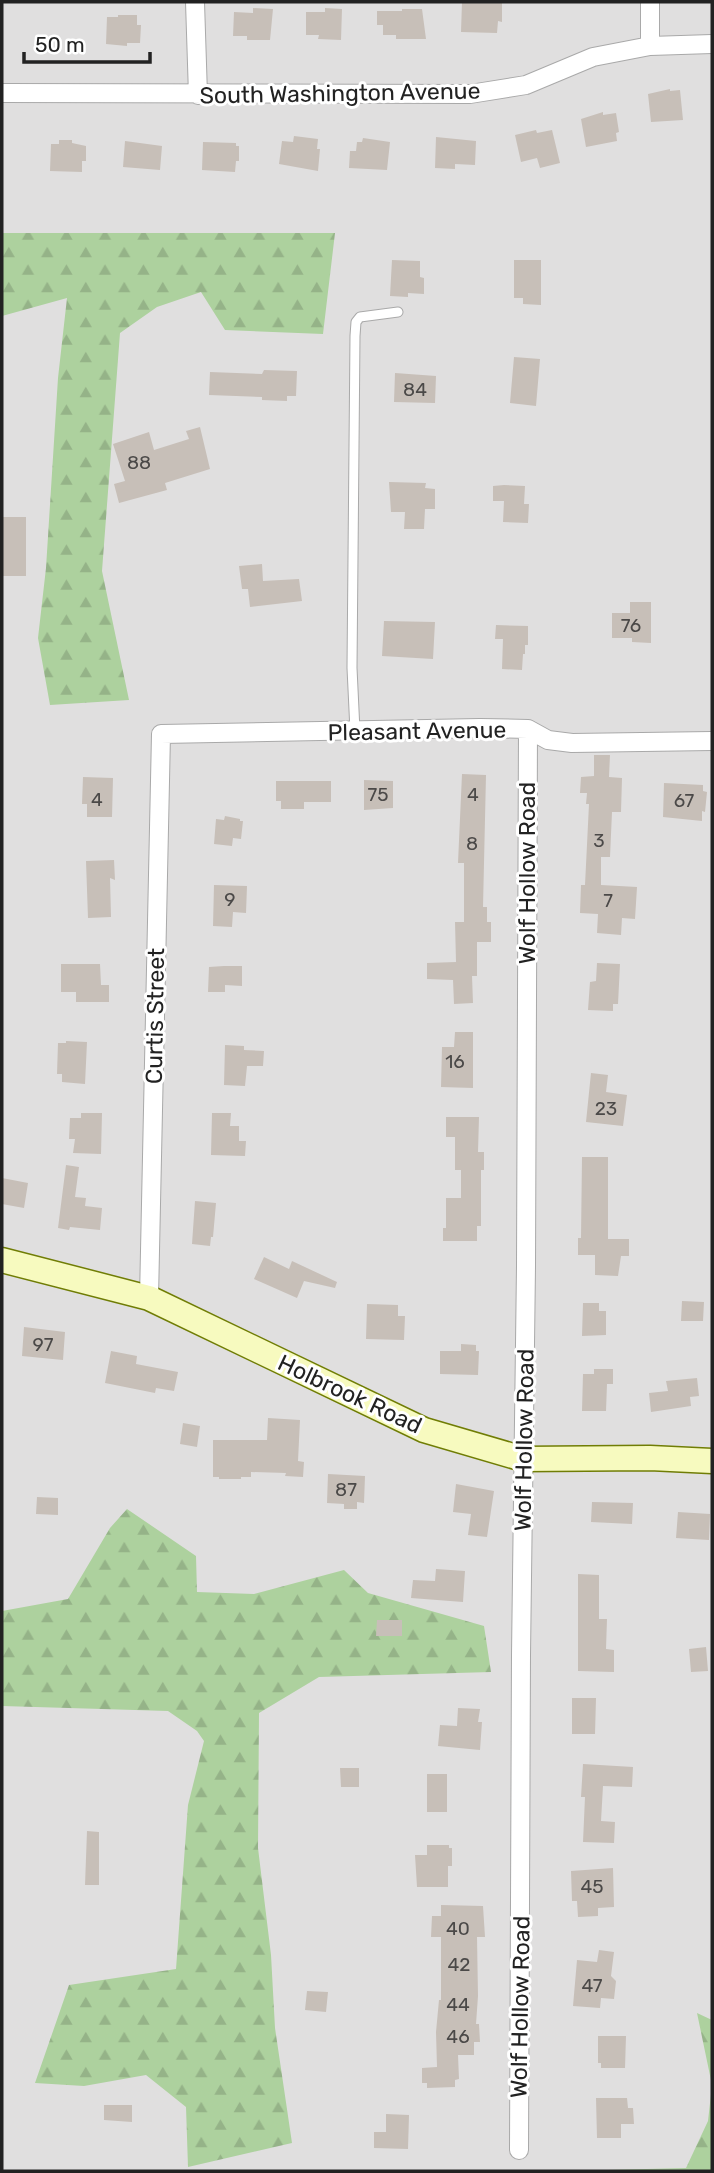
<svg xmlns="http://www.w3.org/2000/svg" width="714" height="2173" font-family="Rubik,sans-serif">
	<defs>
		<pattern id="forest-firs" width="22" height="20" patternUnits="userSpaceOnUse" patternTransform="scale(1.75)"><rect width="22" height="20" fill="#add19e"/><path d="M5 1l3.5 6h-7zM16 11l3.5 6h-7z" fill="#95b388"/></pattern>
	</defs>
	<rect width="100%" height="100%" fill="#f2efe9"/>
	<path fill="#e0dfdf" d="M 2,2 L 712,2 L 712,2171 L 2,2171 Z"/>
	<path fill="url(#forest-firs)" d="M 2,233 L 335,233 L 323,334 L 225,330 L 201,292 L 157,307 L 120,333 L 102,571 L 129,700 L 50,705 L 38,638 L 46,568 L 58,378 L 67,298 L 2,316 Z
		M 127,1509 L 196,1556 L 197,1592 L 254,1594 L 344,1570 L 368,1593 L 484,1626 L 491,1672 L 319,1677 L 259,1713 L 258,1848 L 271,1955 L 275,2028 L 292,2143 L 188,2167 L 186,2107 L 146,2075 L 84,2086 L 35,2083 L 69,1985 L 176,1969 L 188,1805 L 204,1741 L 197,1731 L 168,1711 L 2,1706 L 2,1611 L 68,1599 L 110,1528 Z
		M 697,2013 L 712,2020 L 712,2171 L 568,2171 L 686,2168 L 708,2121 L 712,2085 Z"/>
	<path fill="#c7bfb8" d="M 462,2 L 502,2 L 502,22 L 498,21 L 497,33 L 461,32 Z
		M 253,8 L 273,9 L 270,40 L 247,40 L 247,36 L 233,36 L 234,12 L 253,13 Z
		M 325,8 L 342,9 L 341,40 L 318,39 L 319,35 L 306,35 L 306,12 L 325,12 Z
		M 402,9 L 422,9 L 426,39 L 396,39 L 396,35 L 383,35 L 383,25 L 377,25 L 377,11 L 402,11 Z
		M 118,15 L 137,15 L 137,25 L 141,25 L 140,43 L 127,43 L 127,46 L 106,44 L 107,17 L 118,17 Z
		M 670,89 L 670,91 L 680,90 L 683,120 L 651,122 L 648,94 Z
		M 603,112 L 603,115 L 616,113 L 619,132 L 616,133 L 617,141 L 586,147 L 581,119 Z
		M 536,130 L 537,133 L 552,130 L 560,163 L 540,168 L 537,158 L 521,162 L 515,135 Z
		M 294,136 L 318,139 L 317,149 L 320,149 L 318,171 L 279,164 L 282,141 L 293,142 Z
		M 436,137 L 476,141 L 475,165 L 455,164 L 455,169 L 435,168 Z
		M 363,138 L 390,142 L 387,170 L 349,168 L 350,151 L 356,151 L 357,142 L 362,142 Z
		M 59,140 L 72,140 L 72,143 L 86,146 L 86,161 L 82,161 L 82,172 L 50,171 L 51,144 L 59,144 Z
		M 125,141 L 162,146 L 160,170 L 123,167 Z
		M 203,142 L 236,143 L 236,146 L 239,146 L 239,161 L 236,161 L 235,172 L 202,170 Z
		M 392,260 L 420,261 L 420,277 L 424,278 L 424,294 L 408,293 L 408,297 L 390,296 Z
		M 514,260 L 541,260 L 541,305 L 523,304 L 523,298 L 514,298 Z
		M 514,357 L 540,359 L 536,406 L 510,403 Z
		M 264,370 L 297,371 L 296,396 L 287,396 L 287,401 L 262,400 L 262,397 L 209,395 L 210,372 L 262,374 Z
		M 395,373 L 436,376 L 435,403 L 394,402 Z
		M 200,427 L 210,469 L 165,483 L 167,490 L 119,503 L 114,484 L 125,481 L 113,444 L 149,432 L 154,450 L 189,439 L 186,431 Z
		M 389,482 L 426,483 L 425,488 L 435,489 L 435,509 L 425,509 L 424,529 L 404,529 L 405,512 L 391,512 Z
		M 504,485 L 525,486 L 524,504 L 529,504 L 528,523 L 503,522 L 504,501 L 493,501 L 493,486 Z
		M 3,517 L 26,517 L 26,576 L 3,576 Z
		M 262,564 L 263,581 L 299,579 L 302,601 L 250,607 L 248,589 L 242,589 L 239,566 Z
		M 630,602 L 651,602 L 651,643 L 632,642 L 632,638 L 612,638 L 612,613 L 630,613 Z
		M 384,621 L 435,622 L 433,659 L 382,656 Z
		M 496,625 L 528,626 L 528,645 L 525,645 L 525,654 L 523,654 L 522,670 L 502,669 L 503,639 L 495,639 Z
		M 594,755 L 610,755 L 609,777 L 622,778 L 621,812 L 612,812 L 610,857 L 601,857 L 601,885 L 637,887 L 635,919 L 622,918 L 621,935 L 597,933 L 598,914 L 580,913 L 581,885 L 585,885 L 589,804 L 586,804 L 587,793 L 580,793 L 581,777 L 594,776 Z
		M 462,774 L 486,775 L 483,907 L 487,907 L 487,922 L 491,922 L 491,942 L 477,942 L 477,976 L 472,976 L 473,1003 L 454,1004 L 453,980 L 427,979 L 427,963 L 456,962 L 455,922 L 464,922 L 464,863 L 458,863 Z
		M 83,777 L 113,778 L 112,817 L 87,817 L 87,804 L 82,804 Z
		M 364,780 L 393,781 L 393,808 L 364,810 Z
		M 276,781 L 331,781 L 331,802 L 304,802 L 304,809 L 281,809 L 281,801 L 276,801 Z
		M 664,783 L 703,785 L 703,791 L 707,792 L 705,812 L 702,811 L 702,821 L 663,817 Z
		M 225,816 L 240,819 L 240,821 L 243,821 L 241,839 L 233,838 L 232,846 L 214,844 L 216,819 L 224,820 Z
		M 114,860 L 115,880 L 110,878 L 111,917 L 88,918 L 86,861 Z
		M 214,885 L 247,886 L 246,913 L 233,912 L 232,927 L 213,926 Z
		M 597,963 L 620,964 L 618,1004 L 613,1004 L 613,1011 L 588,1010 L 590,982 L 596,981 Z
		M 61,964 L 100,964 L 101,985 L 109,985 L 109,1002 L 76,1002 L 76,992 L 61,992 Z
		M 224,966 L 242,966 L 242,986 L 225,985 L 225,992 L 208,992 L 209,967 Z
		M 455,1032 L 473,1032 L 473,1088 L 441,1087 L 442,1047 L 454,1047 Z
		M 66,1041 L 87,1042 L 85,1084 L 62,1082 L 62,1074 L 57,1074 L 58,1043 L 66,1043 Z
		M 225,1045 L 244,1046 L 244,1050 L 264,1051 L 263,1066 L 247,1066 L 245,1086 L 224,1085 Z
		M 591,1073 L 608,1075 L 606,1092 L 627,1095 L 623,1126 L 586,1122 Z
		M 81,1113 L 102,1113 L 101,1154 L 73,1153 L 75,1139 L 69,1139 L 70,1118 L 81,1118 Z
		M 212,1113 L 231,1113 L 230,1126 L 239,1126 L 239,1141 L 246,1141 L 245,1156 L 211,1155 Z
		M 446,1117 L 479,1117 L 478,1152 L 484,1152 L 484,1170 L 481,1170 L 481,1226 L 477,1226 L 477,1241 L 443,1241 L 443,1228 L 446,1228 L 446,1198 L 461,1198 L 461,1170 L 455,1170 L 455,1137 L 446,1137 Z
		M 582,1157 L 608,1157 L 608,1239 L 629,1239 L 629,1256 L 621,1256 L 618,1276 L 595,1275 L 595,1255 L 578,1255 L 578,1238 L 581,1238 Z
		M 66,1165 L 79,1167 L 75,1197 L 86,1198 L 85,1206 L 102,1208 L 100,1230 L 70,1227 L 69,1230 L 58,1228 Z
		M 2,1178 L 28,1183 L 24,1208 L 2,1204 Z
		M 195,1201 L 216,1203 L 213,1237 L 211,1237 L 210,1246 L 192,1244 Z
		M 264,1257 L 289,1269 L 292,1261 L 337,1282 L 335,1288 L 304,1281 L 297,1298 L 254,1279 Z
		M 682,1301 L 704,1302 L 703,1321 L 681,1321 Z
		M 583,1303 L 599,1303 L 599,1311 L 606,1311 L 606,1335 L 582,1336 Z
		M 367,1304 L 398,1305 L 398,1316 L 405,1316 L 404,1340 L 366,1339 Z
		M 24,1327 L 65,1332 L 63,1360 L 22,1356 Z
		M 461,1344 L 476,1345 L 476,1351 L 479,1351 L 478,1375 L 440,1374 L 440,1351 L 461,1351 Z
		M 111,1351 L 137,1356 L 136,1364 L 178,1372 L 174,1391 L 156,1388 L 155,1393 L 105,1383 Z
		M 594,1369 L 613,1369 L 613,1384 L 607,1384 L 606,1411 L 582,1411 L 583,1374 L 594,1374 Z
		M 697,1378 L 699,1396 L 690,1397 L 691,1406 L 651,1412 L 649,1393 L 668,1391 L 666,1381 Z
		M 268,1418 L 300,1420 L 298,1461 L 304,1462 L 303,1477 L 285,1476 L 286,1473 L 251,1472 L 251,1477 L 241,1477 L 241,1479 L 219,1479 L 219,1477 L 213,1477 L 213,1440 L 267,1440 Z
		M 183,1423 L 200,1426 L 197,1447 L 180,1444 Z
		M 328,1474 L 365,1476 L 364,1503 L 357,1502 L 357,1509 L 344,1509 L 344,1504 L 327,1503 Z
		M 456,1484 L 494,1491 L 487,1537 L 468,1535 L 471,1514 L 453,1512 Z
		M 37,1497 L 58,1498 L 58,1515 L 36,1514 Z
		M 592,1502 L 633,1503 L 632,1524 L 591,1522 Z
		M 678,1512 L 710,1514 L 709,1540 L 676,1538 Z
		M 436,1569 L 465,1571 L 463,1602 L 411,1598 L 413,1580 L 435,1581 Z
		M 578,1574 L 599,1575 L 599,1619 L 607,1619 L 606,1649 L 614,1650 L 614,1672 L 578,1671 Z
		M 377,1620 L 402,1620 L 402,1636 L 376,1636 Z
		M 706,1647 L 708,1671 L 691,1672 L 689,1649 Z
		M 572,1698 L 596,1698 L 595,1734 L 572,1734 Z
		M 458,1708 L 480,1709 L 478,1722 L 482,1722 L 480,1750 L 438,1746 L 440,1725 L 457,1726 Z
		M 583,1764 L 633,1767 L 632,1787 L 603,1786 L 601,1821 L 615,1822 L 614,1843 L 583,1842 L 585,1797 L 581,1797 Z
		M 340,1768 L 359,1768 L 359,1787 L 341,1787 Z
		M 427,1774 L 447,1774 L 447,1812 L 427,1812 Z
		M 87,1831 L 99,1832 L 99,1885 L 85,1885 Z
		M 427,1845 L 449,1845 L 449,1848 L 452,1848 L 452,1866 L 448,1866 L 448,1887 L 417,1887 L 415,1855 L 427,1855 Z
		M 613,1868 L 614,1907 L 598,1908 L 598,1916 L 578,1917 L 577,1901 L 572,1901 L 571,1871 Z
		M 441,1905 L 483,1906 L 485,1937 L 477,1937 L 478,1996 L 476,2024 L 479,2024 L 480,2042 L 474,2042 L 474,2055 L 458,2055 L 459,2079 L 455,2080 L 455,2087 L 427,2088 L 427,2083 L 422,2083 L 422,2068 L 437,2067 L 436,2032 L 439,2000 L 441,2000 L 441,1937 L 431,1937 L 432,1916 L 441,1916 Z
		M 599,1950 L 614,1952 L 611,1976 L 616,1981 L 614,1999 L 601,1998 L 600,2008 L 573,2006 L 577,1960 L 597,1962 Z
		M 307,1991 L 328,1992 L 326,2012 L 305,2010 Z
		M 598,2036 L 626,2036 L 625,2068 L 601,2068 L 601,2063 L 598,2063 Z
		M 596,2098 L 627,2098 L 628,2108 L 633,2108 L 634,2124 L 621,2124 L 621,2138 L 597,2138 Z
		M 104,2105 L 132,2105 L 132,2122 L 104,2120 Z
		M 386,2114 L 409,2115 L 408,2149 L 374,2148 L 374,2132 L 386,2132 Z"/>
	<g fill="none" stroke-linecap="round" stroke-linejoin="round">
		<g stroke="#a9a9a9" stroke-width="11">
			<path id="lane" d="M 355,731 L 352,668 L 355,336 L 356,322 L 360,317 L 398,312"/>
		</g>
		<g stroke="#a9a9a9" stroke-width="20">
			<path id="street" d="M 195,2 L 198,95
				M 650,46 L 650,2
				M 2,93 L 470,94 L 526,85 L 593,57 L 650,46 L 712,44
				M 149,1298 L 161,734 L 480,728 L 528,729 L 548,740 L 572,743 L 712,741
				M 519,2150 L 521,1655 L 526,1266 L 528,729"/>
		</g>
		<g stroke="#707d05" stroke-width="27">
			<path id="secondary" d="M 2,1260 L 149,1298 L 424,1430 L 523,1459 L 650,1458 L 712,1461"/>
		</g>
		<use href="#lane" stroke="#fff" stroke-width="9"/>
		<use href="#street" stroke="#fff" stroke-width="18"/>
		<use href="#secondary" stroke="#f7fabf" stroke-width="24"/>
	</g>
	<g text-anchor="middle" dominant-baseline="central" stroke-width="6" stroke-linejoin="round" paint-order="stroke">
		<g font-size="19" fill="#4b4948">
			<text x="415" y="389">84</text>
			<text x="139" y="462">88</text>
			<text x="631" y="625">76</text>
			<text x="378" y="794">75</text>
			<text x="473" y="794">4</text>
			<text x="97" y="799">4</text>
			<text x="684" y="800">67</text>
			<text x="599" y="840">3</text>
			<text x="472" y="843">8</text>
			<text x="230" y="899">9</text>
			<text x="608" y="900">7</text>
			<text x="455" y="1061">16</text>
			<text x="606" y="1108">23</text>
			<text x="43" y="1344">97</text>
			<text x="346" y="1489">87</text>
			<text x="592" y="1886">45</text>
			<text x="458" y="1928">40</text>
			<text x="459" y="1964">42</text>
			<text x="592" y="1985">47</text>
			<text x="458" y="2004">44</text>
			<text x="458" y="2036">46</text>
		</g>
		<g font-size="23" fill="#222" stroke="#fff">
			<text transform="translate(340 93) rotate(-1)">South Washington Avenue</text>
			<text transform="translate(417 731) rotate(-1)">Pleasant Avenue</text>
			<text transform="translate(527 873) rotate(-90)">Wolf Hollow Road</text>
			<text transform="translate(155 1016) rotate(-89)">Curtis Street</text>
			<text transform="translate(350 1394) rotate(25)">Holbrook Road</text>
			<text transform="translate(524 1440) rotate(-89)">Wolf Hollow Road</text>
			<text transform="translate(520 2007) rotate(-89)">Wolf Hollow Road</text>
		</g>
	</g>
	<rect width="714" height="2173" fill="none" stroke="#222222" stroke-width="7"/>
	<path d="M24 52v10h126v-10" fill="none" stroke="#222222" stroke-width="3.5"/>
	<text x="35" y="52" font-size="21" fill="#222222" stroke="#ffffff" stroke-width="5" paint-order="stroke">50 m</text>
</svg>
